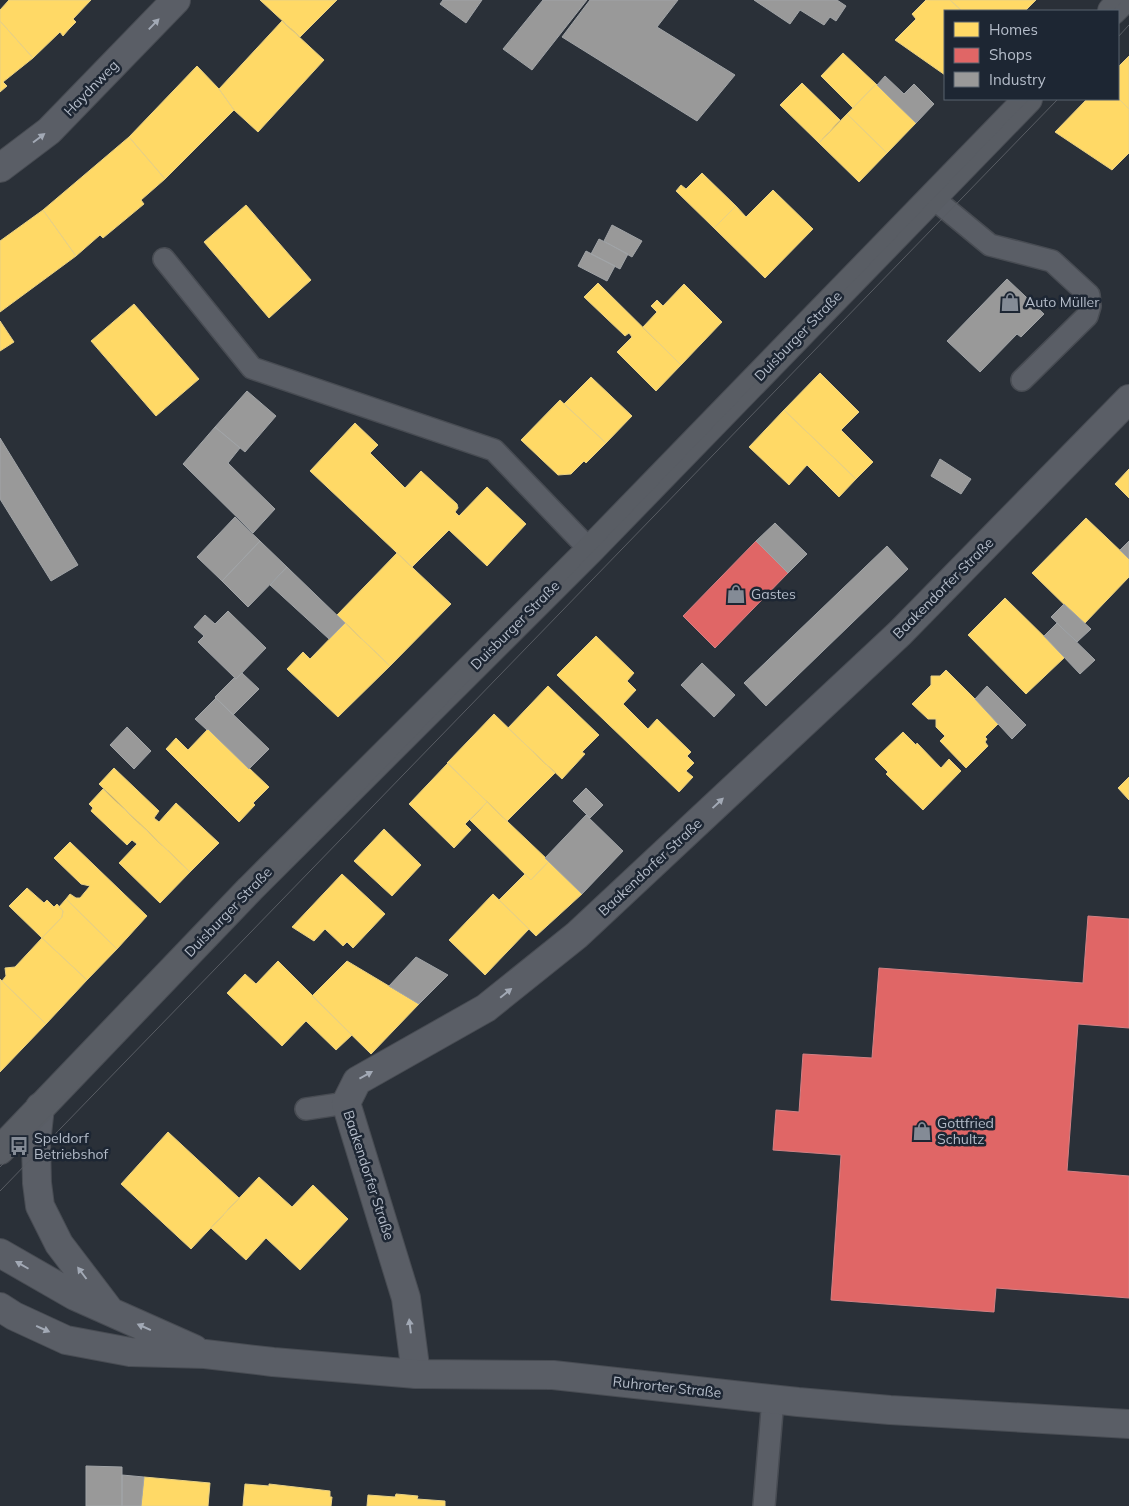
<svg xmlns="http://www.w3.org/2000/svg" width="1129" height="1506" font-family="Mulish,sans-serif">
	<rect width="100%" height="100%" fill="#2a3038"/>
	<path fill="#ffd966" stroke="#e8d084" d="M 9,0 L 91,0 L 73,19 L 76,22 L 69,29 L 63,36 L 60,32 L 33,58 L 0,21 L 0,10 Z
		M 260,0 L 337,0 L 300,37 Z
		M 926,0 L 950,0 L 962,11 L 945,11 L 945,75 L 895,40 L 916,19 L 912,14 Z
		M 950,0 L 1036,0 L 1025,11 L 962,11 Z
		M 0,21 L 33,58 L 3,82 L 7,86 L 0,92 Z
		M 282,21 L 324,60 L 258,132 L 234,110 L 219,89 Z
		M 843,53 L 876,84 L 853,108 L 821,76 Z
		M 1129,56 L 1129,109 L 1118,98 L 1118,67 Z
		M 197,66 L 219,89 L 234,110 L 165,179 L 129,137 Z
		M 802,83 L 840,120 L 819,143 L 780,105 Z
		M 876,84 L 916,123 L 887,153 L 847,114 Z
		M 1118,98 L 1129,109 L 1129,153 L 1112,170 L 1055,132 L 1087,99 Z
		M 847,114 L 887,153 L 859,182 L 819,143 Z
		M 129,137 L 165,179 L 141,200 L 144,204 L 103,238 L 100,235 L 76,256 L 43,210 Z
		M 702,173 L 736,206 L 714,228 L 676,191 L 681,185 L 686,189 Z
		M 773,190 L 813,229 L 765,278 L 714,228 L 736,206 L 746,217 Z
		M 246,205 L 311,280 L 269,318 L 204,242 Z
		M 43,210 L 76,256 L 0,312 L 0,241 Z
		M 598,283 L 681,365 L 656,391 L 617,352 L 632,337 L 629,333 L 625,336 L 584,297 Z
		M 684,284 L 722,322 L 681,365 L 643,327 L 657,312 L 651,306 L 657,300 L 663,306 Z
		M 134,304 L 199,379 L 156,416 L 91,341 Z
		M 0,321 L 14,342 L 0,351 Z
		M 820,373 L 859,412 L 841,430 L 873,462 L 856,479 L 784,410 Z
		M 591,377 L 632,416 L 606,443 L 564,404 Z
		M 560,400 L 606,443 L 586,463 L 584,461 L 571,474 L 558,475 L 521,440 Z
		M 784,410 L 856,479 L 839,497 L 807,465 L 789,485 L 749,447 Z
		M 355,423 L 378,445 L 370,453 L 405,488 L 421,471 L 457,504 L 458,508 L 455,512 L 459,516 L 487,487 L 526,524 L 487,566 L 449,530 L 412,567 L 310,471 Z
		M 1129,469 L 1129,498 L 1115,484 Z
		M 1086,518 L 1129,559 L 1129,577 L 1084,624 L 1032,573 Z
		M 397,553 L 451,604 L 390,666 L 337,615 Z
		M 1005,598 L 1065,657 L 1026,694 L 968,635 Z
		M 345,623 L 390,666 L 338,717 L 287,669 L 303,652 L 310,659 Z
		M 596,636 L 634,673 L 627,681 L 636,690 L 623,704 L 648,729 L 657,719 L 691,752 L 687,756 L 694,763 L 686,771 L 693,777 L 679,792 L 557,675 Z
		M 946,670 L 999,723 L 985,737 L 987,739 L 985,742 L 988,746 L 966,768 L 940,741 L 945,736 L 936,727 L 936,719 L 928,719 L 912,704 L 931,685 L 931,676 L 940,676 Z
		M 548,686 L 599,735 L 582,752 L 585,754 L 562,779 L 508,728 Z
		M 494,714 L 555,773 L 507,821 L 447,763 Z
		M 208,729 L 269,787 L 253,803 L 255,805 L 239,822 L 166,749 L 176,738 L 188,750 Z
		M 903,732 L 916,745 L 917,743 L 941,768 L 949,759 L 961,771 L 923,810 L 886,774 L 888,772 L 875,759 Z
		M 448,763 L 487,802 L 465,824 L 471,830 L 454,848 L 409,804 Z
		M 114,768 L 159,811 L 154,818 L 159,822 L 176,803 L 219,843 L 190,872 L 99,784 Z
		M 1129,777 L 1129,800 L 1118,788 Z
		M 103,789 L 190,872 L 160,903 L 119,863 L 137,844 L 132,840 L 127,845 L 91,811 L 93,808 L 89,804 Z
		M 487,802 L 549,861 L 531,880 L 470,820 Z
		M 384,829 L 421,865 L 392,896 L 354,861 Z
		M 70,842 L 147,916 L 117,949 L 66,899 L 70,894 L 76,898 L 80,898 L 90,886 L 81,884 L 54,858 Z
		M 549,861 L 582,894 L 536,936 L 499,900 L 525,874 L 531,880 Z
		M 342,874 L 385,914 L 353,948 L 347,942 L 343,946 L 325,929 L 314,941 L 292,927 Z
		M 27,888 L 44,903 L 47,900 L 54,907 L 57,904 L 63,911 L 62,917 L 42,938 L 9,906 Z
		M 493,894 L 529,929 L 485,975 L 449,940 Z
		M 66,899 L 117,949 L 87,980 L 42,938 L 62,917 L 63,911 L 59,907 Z
		M 42,938 L 87,980 L 46,1024 L 2,981 L 6,976 L 5,968 L 15,967 Z
		M 278,961 L 352,1035 L 336,1050 L 306,1021 L 282,1046 L 227,993 L 245,974 L 256,984 Z
		M 347,961 L 419,1004 L 371,1054 L 312,996 Z
		M 0,979 L 46,1024 L 0,1072 Z
		M 168,1132 L 239,1198 L 191,1249 L 121,1184 Z
		M 259,1177 L 292,1207 L 313,1185 L 348,1219 L 300,1270 L 266,1238 L 246,1260 L 211,1228 Z
		M 144,1477 L 210,1483 L 208,1506 L 141,1506 Z
		M 245,1484 L 269,1486 L 269,1484 L 330,1491 L 330,1497 L 332,1497 L 331,1506 L 243,1506 Z
		M 396,1494 L 418,1496 L 417,1499 L 445,1501 L 445,1506 L 367,1506 L 368,1495 L 395,1497 Z"/>
	<path fill="#e06666" stroke="#d38084" d="M 756,541 L 788,573 L 715,648 L 683,616 Z
		M 1088,916 L 1129,919 L 1129,1028 L 1078,1024 L 1067,1171 L 1129,1176 L 1129,1298 L 996,1288 L 994,1312 L 831,1300 L 841,1155 L 773,1150 L 776,1110 L 799,1112 L 803,1054 L 872,1058 L 879,968 L 1083,983 Z"/>
	<path fill="#999" stroke="#a1a4a7" d="M 443,0 L 482,0 L 466,23 L 440,4 Z
		M 543,0 L 587,0 L 532,70 L 503,49 Z
		M 590,0 L 678,0 L 657,27 L 735,75 L 697,121 L 562,37 Z
		M 754,0 L 837,0 L 846,6 L 836,21 L 830,17 L 824,25 L 800,10 L 790,24 Z
		M 885,76 L 904,94 L 914,84 L 934,104 L 916,123 L 877,85 Z
		M 612,225 L 642,241 L 632,257 L 604,241 Z
		M 599,239 L 628,254 L 620,269 L 591,254 Z
		M 586,251 L 615,266 L 607,281 L 578,266 Z
		M 1007,279 L 1044,314 L 1021,337 L 1017,334 L 980,372 L 947,341 Z
		M 247,391 L 276,416 L 245,452 L 215,427 Z
		M 215,427 L 240,448 L 228,463 L 275,509 L 253,533 L 183,464 Z
		M 0,438 L 78,565 L 51,581 L 0,499 Z
		M 940,459 L 971,479 L 961,494 L 931,476 Z
		M 235,517 L 260,541 L 222,581 L 197,557 Z
		M 775,523 L 807,554 L 788,573 L 756,541 Z
		M 260,541 L 287,567 L 248,607 L 222,581 Z
		M 1129,541 L 1129,559 L 1120,550 Z
		M 887,546 L 908,569 L 766,706 L 744,683 Z
		M 287,567 L 345,623 L 329,639 L 270,585 Z
		M 1064,604 L 1091,629 L 1077,642 L 1051,617 Z
		M 228,611 L 266,648 L 236,679 L 198,642 L 204,636 L 194,627 L 205,615 L 215,624 Z
		M 1057,623 L 1095,660 L 1080,674 L 1044,636 Z
		M 702,663 L 735,695 L 714,717 L 681,685 Z
		M 242,673 L 259,689 L 233,715 L 215,697 L 234,678 L 236,679 Z
		M 987,686 L 1026,725 L 1012,739 L 975,699 Z
		M 216,698 L 269,749 L 249,769 L 208,729 L 207,730 L 195,719 Z
		M 127,727 L 151,751 L 134,769 L 110,745 Z
		M 586,788 L 603,805 L 590,818 L 573,801 Z
		M 586,815 L 623,851 L 582,894 L 545,858 Z
		M 416,957 L 448,975 L 419,1004 L 389,986 Z
		M 86,1466 L 122,1467 L 122,1506 L 86,1506 Z
		M 122,1475 L 144,1477 L 141,1506 L 122,1506 Z"/>
	<g fill="none" stroke-linecap="round" stroke-linejoin="round">
		<g stroke="#484c53" stroke-width="24">
			<path id="service" d="M 933,198 L 990,245 L 1052,261 L 1089,295 L 1090,306 L 1087,316 L 1022,380
				M 164,259 L 252,368 L 494,450 L 590,550
				M 306,1109 L 346,1103
				M 764,1506 L 773,1399"/>
		</g>
		<g stroke="#484c53" stroke-width="30">
			<path id="minor" d="M 0,168 L 49,131 L 176,0
				M 416,1374 L 406,1298 L 346,1103 L 357,1081 L 486,1008 L 577,935 L 900,633 L 1129,399"/>
		</g>
		<g stroke="#484c53" stroke-width="30">
			<path id="tertiary" d="M 40,1107 L 36,1143 L 37,1183 L 40,1206 L 59,1244 L 110,1311
				M 0,1253 L 75,1296 L 194,1349
				M 0,1307 L 14,1316 L 66,1340 L 130,1352 L 205,1354 L 273,1362 L 416,1374 L 553,1375 L 798,1402 L 890,1410 L 1129,1424"/>
		</g>
		<g stroke="#484c53" stroke-width="30">
			<path id="secondary" d="M 1112,11 L 1123,0
				M 0,1150 L 250,889 L 590,550 L 1028,99"/>
		</g>
		<use href="#service" stroke="#5a5e66" stroke-width="21"/>
		<use href="#minor" stroke="#5a5e66" stroke-width="28"/>
		<use href="#tertiary" stroke="#5a5e66" stroke-width="28"/>
		<use href="#secondary" stroke="#595d64" stroke-width="28"/>
		<path stroke="#595d64" stroke-width="1" d="M 1113,11 L 1124,0
			M 1118,37 L 1129,25
			M 0,1167 L 1029,99
			M 0,1191 L 1058,99"/>
	</g>
	<defs><path id="oneway-solid" d="M-6-.8H1V-3.2L6.5 0L1 3.2V.8H-6Z" transform="scale(1.25)"/></defs>
	<g fill="#a2a9b5">
		<use href="#oneway-solid" transform="translate(154 24) rotate(-46)"/>
		<use href="#oneway-solid" transform="translate(39 138) rotate(-37)"/>
		<use href="#oneway-solid" transform="translate(718 803) rotate(-43)"/>
		<use href="#oneway-solid" transform="translate(506 993) rotate(-39)"/>
		<use href="#oneway-solid" transform="translate(366 1075) rotate(-29)"/>
		<use href="#oneway-solid" transform="translate(22 1265) rotate(-150)"/>
		<use href="#oneway-solid" transform="translate(82 1273) rotate(-127)"/>
		<use href="#oneway-solid" transform="translate(410 1326) rotate(-97)"/>
		<use href="#oneway-solid" transform="translate(144 1327) rotate(-156)"/>
		<use href="#oneway-solid" transform="translate(43 1329) rotate(24)"/>
	</g>
	<defs>
		<g id="shop-bare" transform="scale(1.5)"><path d="M-5-2.5h2.3a2.7 3.5 0 0 1 5.4 0H5L5.5 6h-11ZM-1.5-2.5h3a1.5 2.3 0 0 0-3 0Z" fill="#848b96" stroke="#1d2633" stroke-width="2.5" paint-order="stroke"/></g>
		<g id="bus-bare" transform="scale(1.5)"><path d="M-5-6H5V4H4V6H2V4H-2V6H-4V4H-5ZM-3.5-4V0h7V-4ZM-3.5 1.2v1.5H-2V1.2ZM2 1.2v1.5H3.5V1.2Z" fill="#848b96" stroke="#1d2633" stroke-width="2.5" paint-order="stroke"/></g>
	</defs>
	<g fill-rule="evenodd">
		<use href="#shop-bare" x="1010" y="302"/>
		<use href="#shop-bare" x="736" y="594"/>
		<use href="#shop-bare" x="922" y="1131"/>
		<use href="#bus-bare" x="19" y="1146"/>
	</g>
	<g text-anchor="middle" dominant-baseline="central" stroke-width="5" stroke-linejoin="round" paint-order="stroke">
		<g font-size="14" fill="#b4bcc9" stroke="#1d2633">
			<text transform="translate(91 88) rotate(-46)">Haydnweg</text>
			<text transform="translate(798 336) rotate(-46)">Duisburger Straße</text>
			<text transform="translate(943 588) rotate(-45)">Baakendorfer Straße</text>
			<text transform="translate(515 625) rotate(-45)">Duisburger Straße</text>
			<text transform="translate(650 867) rotate(-43)">Baakendorfer Straße</text>
			<text transform="translate(228 912) rotate(-46)">Duisburger Straße</text>
			<text transform="translate(369 1175) rotate(72)">Baakendorfer Straße</text>
			<text transform="translate(667 1387) rotate(6)">Ruhrorter Straße</text>
		</g>
		<g font-size="14" fill="#b4bcc9" stroke="#1d2633" text-anchor="start">
			<text x="1025" y="302">Auto Müller</text>
			<text x="751" y="594">Gastes</text>
			<text x="937" y="1123">Gottfried<tspan x="937" dy="16">Schultz</tspan></text>
			<text x="34" y="1138">Speldorf<tspan x="34" dy="16">Betriebshof</tspan></text>
		</g>
	</g>
	<rect x="944" y="10" width="175" height="90" fill="#1d2633" stroke="#59626f"/>
	<rect x="954" y="22" width="25" height="15" fill="#ffd966" stroke="#59626f"/>
	<text x="989" y="35" font-size="15" fill="#b4bcc9">Homes</text>
	<rect x="954" y="48" width="25" height="15" fill="#e06666" stroke="#59626f"/>
	<text x="989" y="60" font-size="15" fill="#b4bcc9">Shops</text>
	<rect x="954" y="72" width="25" height="15" fill="#999999" stroke="#59626f"/>
	<text x="989" y="85" font-size="15" fill="#b4bcc9">Industry</text>
</svg>
